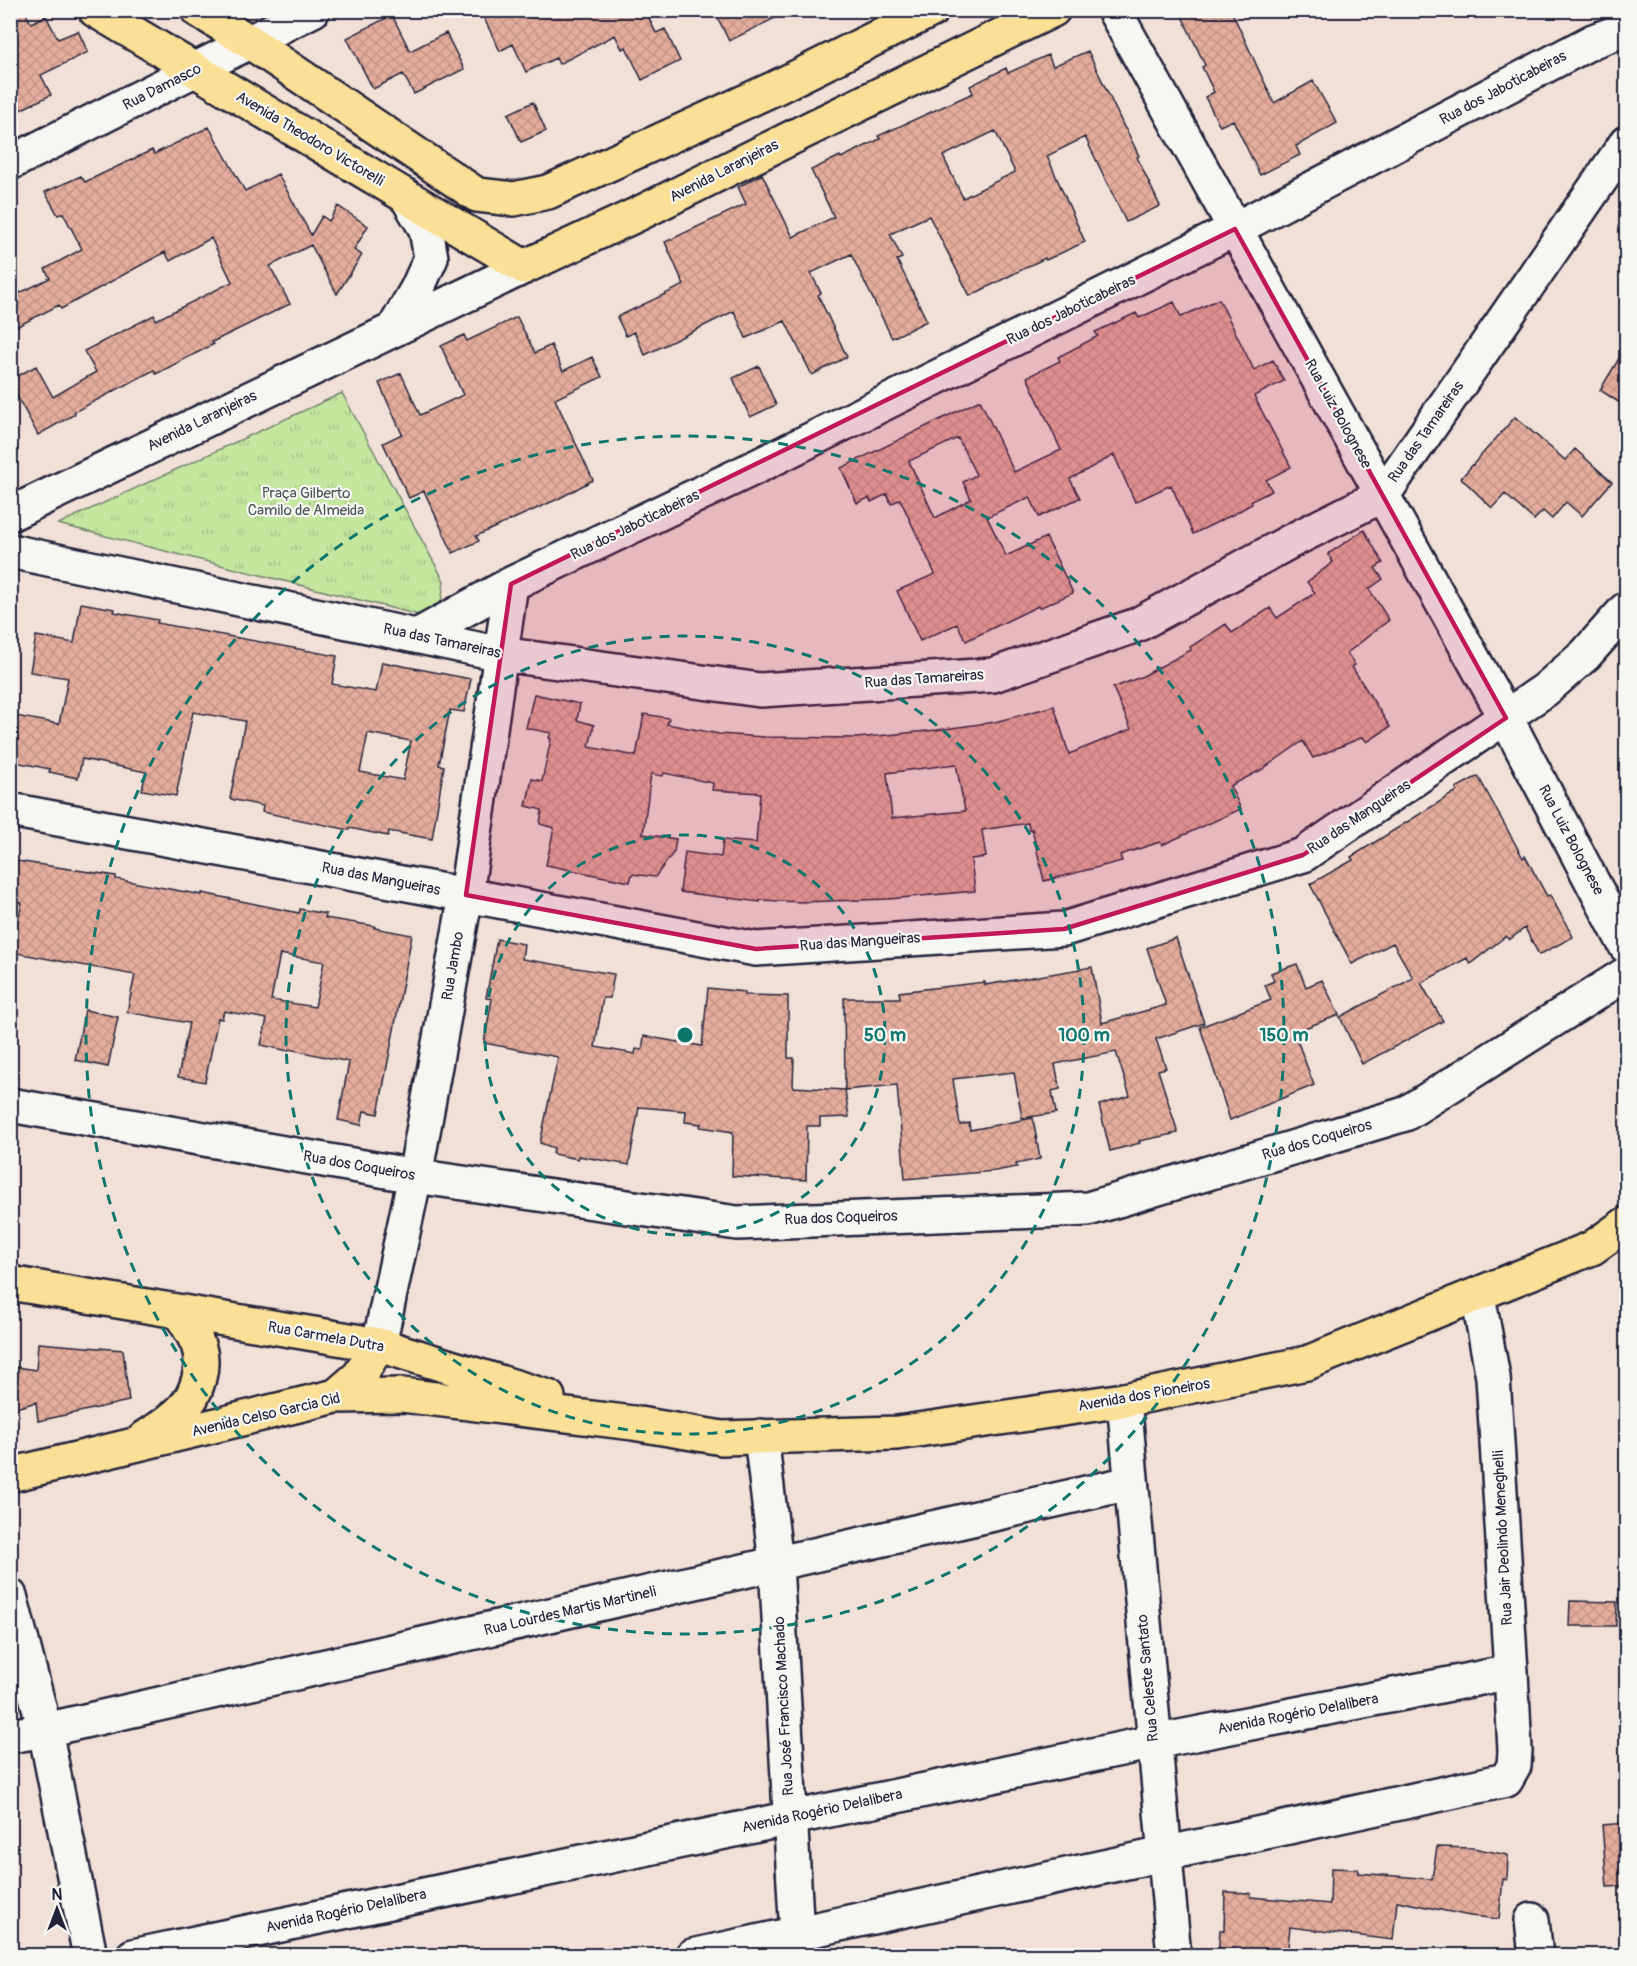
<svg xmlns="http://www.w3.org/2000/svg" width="1637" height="1966" font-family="Pangolin,sans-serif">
	<defs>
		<pattern id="grass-tufts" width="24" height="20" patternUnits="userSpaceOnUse" patternTransform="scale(1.5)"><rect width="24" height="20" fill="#c4e69f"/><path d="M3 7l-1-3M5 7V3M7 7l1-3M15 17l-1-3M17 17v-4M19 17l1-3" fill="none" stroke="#a8c58a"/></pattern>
		<pattern id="building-cross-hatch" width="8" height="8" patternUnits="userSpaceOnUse" patternTransform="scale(1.5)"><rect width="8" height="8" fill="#e4ac9c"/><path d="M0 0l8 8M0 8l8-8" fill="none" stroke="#c39487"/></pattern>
	</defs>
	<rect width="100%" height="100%" fill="#f1e0d8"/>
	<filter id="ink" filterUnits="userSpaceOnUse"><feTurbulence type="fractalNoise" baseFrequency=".0167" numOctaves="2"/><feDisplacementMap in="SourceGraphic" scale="12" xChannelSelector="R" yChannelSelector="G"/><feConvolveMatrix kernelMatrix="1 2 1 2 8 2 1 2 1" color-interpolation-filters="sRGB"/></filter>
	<g filter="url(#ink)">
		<path fill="url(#grass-tufts)" stroke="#73846d" stroke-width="1.5" d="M 342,393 L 444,581 L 439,620 L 58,524 Z"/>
		<path fill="url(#building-cross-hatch)" stroke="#22223b" stroke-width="1.5" fill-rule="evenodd" d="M 10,10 L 24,10 L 31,23 L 46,16 L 58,39 L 78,31 L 88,52 L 41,75 L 51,95 L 10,115 Z
			M 480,10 L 645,10 L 656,33 L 665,29 L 680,61 L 642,80 L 626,47 L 622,49 L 615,35 L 559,64 L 556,58 L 526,72 L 513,44 L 500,51 Z
			M 714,10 L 791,10 L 729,41 Z
			M 1179,10 L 1231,10 L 1274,103 L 1313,81 L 1337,123 L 1296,146 L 1300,155 L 1260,175 L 1233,120 L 1220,126 L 1205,97 L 1214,92 L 1202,67 L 1205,65 Z
			M 392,15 L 410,51 L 446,33 L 464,69 L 414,94 L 403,74 L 373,89 L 347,38 Z
			M 1088,51 L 1125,129 L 1126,129 L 1139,156 L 1137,157 L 1160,206 L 1126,222 L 1085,137 L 1047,156 L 1085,242 L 1046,260 L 1045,258 L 970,296 L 929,216 L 911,224 L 890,234 L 902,258 L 897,260 L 927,321 L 892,338 L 851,254 L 811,273 L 821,293 L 818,295 L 847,357 L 812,375 L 785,321 L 746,338 L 734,311 L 645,355 L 634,332 L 626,336 L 617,317 L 684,285 L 665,242 L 746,204 L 738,187 L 762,174 L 793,237 L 834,217 L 811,170 L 840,156 L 841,158 L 880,139 L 878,136 L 973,93 L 970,86 L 1006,68 L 1008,73 L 1048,55 L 1053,66 ZM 995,131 L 1015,172 L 963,198 L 943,156 Z
			M 533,102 L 546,131 L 521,142 L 508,114 Z
			M 209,127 L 245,191 L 278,174 L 311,235 L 322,216 L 329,221 L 338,206 L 368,226 L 354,250 L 362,255 L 337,294 L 311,245 L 270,266 L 290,304 L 212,342 L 214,344 L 156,374 L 154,370 L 74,412 L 75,414 L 38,435 L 10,383 L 10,380 L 36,366 L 53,397 L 96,372 L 84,351 L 154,315 L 156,320 L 232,282 L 211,238 L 170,261 L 165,252 L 61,309 L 59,305 L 10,330 L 10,298 L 50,278 L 45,269 L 82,249 L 63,213 L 58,215 L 45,192 L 81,176 L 85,182 L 152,150 L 154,154 Z
			M 1219,299 L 1254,370 L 1273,360 L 1284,381 L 1254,396 L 1291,467 L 1266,480 L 1272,491 L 1251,501 L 1252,504 L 1232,515 L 1193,534 L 1171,485 L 1135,502 L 1114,455 L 1070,479 L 1080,498 L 1039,517 L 1030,497 L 987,517 L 1006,556 L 1046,537 L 1073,593 L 1039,608 L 1038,606 L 966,641 L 957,624 L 920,641 L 897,591 L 935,574 L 900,499 L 891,504 L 887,494 L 871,502 L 869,498 L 857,503 L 841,468 L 980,400 L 1014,472 L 1061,450 L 1027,377 L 1060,361 L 1058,357 L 1098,336 L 1095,332 L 1136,313 L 1139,318 L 1174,302 L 1181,317 ZM 958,438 L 976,475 L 963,482 L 971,499 L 935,518 L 909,461 Z
			M 517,317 L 535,353 L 551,345 L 563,371 L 592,357 L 602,377 L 555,399 L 593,480 L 560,498 L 476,536 L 479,541 L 453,553 L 424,491 L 409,498 L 383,443 L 402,434 L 379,383 L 401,373 L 420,415 L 463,395 L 441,346 L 464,335 L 467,341 Z
			M 1626,347 L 1626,407 L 1600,390 Z
			M 759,366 L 776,405 L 750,417 L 733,378 Z
			M 1515,417 L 1565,460 L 1575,449 L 1612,482 L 1582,516 L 1566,502 L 1552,519 L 1543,511 L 1534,520 L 1505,494 L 1492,508 L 1461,478 Z
			M 1364,530 L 1383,563 L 1375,568 L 1383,579 L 1369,589 L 1389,620 L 1347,653 L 1355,665 L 1352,667 L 1390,727 L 1367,742 L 1363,737 L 1313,758 L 1303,741 L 1261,770 L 1230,786 L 1241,809 L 1162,845 L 1160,842 L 1120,855 L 1122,861 L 1044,881 L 1032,829 L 1029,830 L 1028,823 L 982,830 L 986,857 L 971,859 L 975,891 L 889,899 L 800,902 L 760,900 L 760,902 L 680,892 L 685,852 L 721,857 L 723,840 L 756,843 L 760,793 L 712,790 L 713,783 L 664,773 L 663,776 L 651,774 L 643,834 L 676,839 L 674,852 L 655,877 L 632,874 L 630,882 L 546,865 L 554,828 L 540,824 L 542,810 L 526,806 L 532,779 L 542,781 L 551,739 L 549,738 L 551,733 L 526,728 L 534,694 L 580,704 L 577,720 L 594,725 L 589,747 L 636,756 L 644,714 L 669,718 L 667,724 L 719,734 L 764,737 L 857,738 L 937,730 L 995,722 L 1054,706 L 1069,754 L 1131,729 L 1113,688 L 1143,676 L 1191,650 L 1190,647 L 1226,624 L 1232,633 L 1270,608 L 1277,618 L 1315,593 L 1307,582 L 1333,562 L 1328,554 ZM 956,764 L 965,811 L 892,818 L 887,773 Z
			M 81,603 L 115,609 L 114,612 L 158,620 L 157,623 L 337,656 L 332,684 L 376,692 L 382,662 L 471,679 L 464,712 L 450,710 L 439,765 L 444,766 L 432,839 L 389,831 L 388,836 L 350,828 L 349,830 L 262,812 L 263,806 L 230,799 L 245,721 L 193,712 L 176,796 L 142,790 L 146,772 L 82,759 L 78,778 L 49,772 L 50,769 L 10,761 L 10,746 L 16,716 L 59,724 L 68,678 L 30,672 L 36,636 L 74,643 ZM 368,733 L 411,741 L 403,780 L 360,772 Z
			M 1478,776 L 1523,858 L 1525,856 L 1547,896 L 1550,895 L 1573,937 L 1539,955 L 1525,928 L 1509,940 L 1506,936 L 1470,964 L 1467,958 L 1421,983 L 1443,1021 L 1362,1064 L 1340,1017 L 1413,978 L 1393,943 L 1352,964 L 1310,884 L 1353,860 L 1351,857 L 1457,791 L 1456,788 Z
			M 10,860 L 116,876 L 116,879 L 202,895 L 202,893 L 299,913 L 300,909 L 326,914 L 325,918 L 375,926 L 374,928 L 412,935 L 378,1114 L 364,1111 L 361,1125 L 338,1120 L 349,1062 L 289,1049 L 288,1051 L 261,1045 L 267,1019 L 224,1011 L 222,1019 L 218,1018 L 205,1082 L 178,1077 L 189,1023 L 127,1012 L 135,975 L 11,952 L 22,903 L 10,901 ZM 280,954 L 324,962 L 315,1007 L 271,1000 Z
			M 1176,938 L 1204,1023 L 1156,1039 L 1166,1068 L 1158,1070 L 1178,1133 L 1139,1141 L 1140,1143 L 1110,1151 L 1099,1105 L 1130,1096 L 1116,1052 L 1055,1064 L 1060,1089 L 1052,1091 L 1056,1113 L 1022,1118 L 1014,1072 L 953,1079 L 960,1125 L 969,1123 L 970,1130 L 1033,1118 L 1040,1159 L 1016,1164 L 1017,1167 L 995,1171 L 905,1179 L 897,1085 L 845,1090 L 849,1117 L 820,1118 L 820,1126 L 807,1126 L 806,1180 L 732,1176 L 733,1132 L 700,1127 L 701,1124 L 685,1122 L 686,1111 L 639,1107 L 629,1165 L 578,1156 L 578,1159 L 553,1154 L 554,1148 L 540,1143 L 558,1057 L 484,1043 L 492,999 L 486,998 L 497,939 L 524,944 L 522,959 L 614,974 L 610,998 L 603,998 L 595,1047 L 635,1054 L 636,1049 L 642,1050 L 644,1036 L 702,1046 L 708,988 L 745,992 L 745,995 L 788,996 L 788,1058 L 794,1058 L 793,1087 L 845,1090 L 844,998 L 900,998 L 899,992 L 985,982 L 985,985 L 1092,967 L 1102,1023 L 1166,1005 L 1147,948 Z
			M 1297,964 L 1306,987 L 1322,980 L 1339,1015 L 1294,1032 L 1314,1085 L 1230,1120 L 1200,1027 L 1271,1000 L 1265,985 L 1274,981 L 1271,973 Z
			M 85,1010 L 118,1017 L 108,1067 L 75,1060 Z
			M 38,1343 L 123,1350 L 129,1401 L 38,1421 L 36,1402 L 10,1410 L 10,1366 L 36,1370 Z
			M 1570,1601 L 1617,1602 L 1616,1626 L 1569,1626 Z
			M 1626,1823 L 1626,1886 L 1607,1887 L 1602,1825 Z
			M 1437,1847 L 1473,1848 L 1508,1855 L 1507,1880 L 1503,1879 L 1499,1919 L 1470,1916 L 1397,1901 L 1393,1940 L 1290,1927 L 1287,1956 L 1218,1956 L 1220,1930 L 1224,1930 L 1225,1892 L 1251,1893 L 1251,1897 L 1330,1904 L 1331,1868 L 1358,1869 L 1358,1873 L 1432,1879 Z"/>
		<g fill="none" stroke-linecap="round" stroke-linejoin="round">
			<g stroke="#22223b" stroke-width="38">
				<path id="minor" d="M 1114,10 L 1506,718 L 1626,946
					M 10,163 L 313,10
					M 394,329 L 417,289 L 431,258 L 426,229 L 406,196
					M 10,514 L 524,267
					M 10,551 L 501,654 L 760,690 L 993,675 L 1137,625 L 1291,541 L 1383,495 L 1626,143
					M 417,636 L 511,584 L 756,467 L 1235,229 L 1593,41 L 1626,29
					M 10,810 L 756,949 L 1064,929 L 1303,855 L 1545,690 L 1585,655 L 1626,609
					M 10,1105 L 415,1176 L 737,1223 L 1088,1209 L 1405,1114 L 1626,974
					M 379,1345 L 415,1176 L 466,895 L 511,584
					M 1124,1400 L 1174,1956
					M 761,1436 L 776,1564 L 798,1954
					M 10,1596 L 45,1730 L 90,1956
					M 10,1736 L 45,1730 L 1130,1483
					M 1532,1920 L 1536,1956
					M 133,1956 L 1154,1742 L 1511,1672
					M 692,1956 L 1506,1780 L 1514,1766 L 1515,1751 L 1511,1672 L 1493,1377 L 1478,1296"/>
			</g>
			<g stroke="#22223b" stroke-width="38">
				<path id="major" d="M 95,10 L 524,267 L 638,214 L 801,133 L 1053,10
					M 198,10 L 250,42 L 477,195 L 514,199 L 548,192 L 775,88 L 932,10
					M 10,1283 L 379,1345 L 548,1397
					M 336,1396 L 359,1376 L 379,1345
					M 145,1438 C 157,1430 171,1421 182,1410 C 197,1395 206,1366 198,1345 C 194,1334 186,1323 180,1313
					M 10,1475 L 336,1396 L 402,1395 L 633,1423 L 722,1438 L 897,1433 L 1124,1400 L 1307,1363 L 1592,1248 L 1626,1224"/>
			</g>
			<use href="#minor" stroke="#f6f6f2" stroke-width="33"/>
			<use href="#major" stroke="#fadf96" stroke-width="33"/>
		</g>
	</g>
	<path fill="#c2185b" fill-opacity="0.2" stroke="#c2185b" stroke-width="4.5" stroke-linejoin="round" d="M 1235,229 L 1506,718 L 1303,855 L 1064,929 L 756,949 L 466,895 L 511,584 Z"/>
	<g fill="none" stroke="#0f766e" stroke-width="3" stroke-dasharray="10 8">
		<circle cx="685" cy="1035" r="200"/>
		<circle cx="685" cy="1035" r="399"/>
		<circle cx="685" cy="1035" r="599"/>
	</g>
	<g text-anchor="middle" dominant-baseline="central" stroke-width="4.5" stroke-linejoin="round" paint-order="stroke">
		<g font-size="15" fill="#22223b" stroke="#f6f6f2">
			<text transform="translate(162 87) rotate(-27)">Rua Damasco</text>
			<text transform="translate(1503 88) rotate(-28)">Rua dos Jaboticabeiras</text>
			<text transform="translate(310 139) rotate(31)">Avenida Theodoro Victorelli</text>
			<text transform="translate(724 171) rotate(-27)">Avenida Laranjeiras</text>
			<text transform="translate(1071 310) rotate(-26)">Rua dos Jaboticabeiras</text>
			<text transform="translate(1338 414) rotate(61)">Rua Luiz Bolognese</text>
			<text transform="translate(202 421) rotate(-26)">Avenida Laranjeiras</text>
			<text transform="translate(1426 432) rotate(-55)">Rua das Tamareiras</text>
			<text transform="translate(635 525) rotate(-26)">Rua dos Jaboticabeiras</text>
			<text transform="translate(442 641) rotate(12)">Rua das Tamareiras</text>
			<text transform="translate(924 679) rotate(-4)">Rua das Tamareiras</text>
			<text transform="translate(1359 817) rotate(-34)">Rua das Mangueiras</text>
			<text transform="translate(1571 840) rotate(62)">Rua Luiz Bolognese</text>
			<text transform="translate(381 879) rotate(11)">Rua das Mangueiras</text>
			<text transform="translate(860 942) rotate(-4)">Rua das Mangueiras</text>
			<text transform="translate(453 966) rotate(-80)">Rua Jambo</text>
			<text transform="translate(1317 1140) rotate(-16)">Rua dos Coqueiros</text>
			<text transform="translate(359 1166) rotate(10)">Rua dos Coqueiros</text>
			<text transform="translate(841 1218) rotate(-2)">Rua dos Coqueiros</text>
			<text transform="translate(326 1337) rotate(10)">Rua Carmela Dutra</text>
			<text transform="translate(1144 1395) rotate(-10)">Avenida dos Pioneiros</text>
			<text transform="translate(266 1415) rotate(-13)">Avenida Celso Garcia Cid</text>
			<text transform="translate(1503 1538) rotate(-93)">Rua Jair Deolindo Meneghelli</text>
			<text transform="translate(570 1611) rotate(-13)">Rua Lourdes Martis Martineli</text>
			<text transform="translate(1148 1678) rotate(-95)">Rua Celeste Santato</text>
			<text transform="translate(784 1706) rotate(-93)">Rua José Francisco Machado</text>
			<text transform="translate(1298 1714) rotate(-11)">Avenida Rogério Delalibera</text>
			<text transform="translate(822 1811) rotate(-12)">Avenida Rogério Delalibera</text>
			<text transform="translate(346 1911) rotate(-12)">Avenida Rogério Delalibera</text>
		</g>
		<g font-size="15" fill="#4a5354" stroke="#f6f6f2">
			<text x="306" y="493">Praça Gilberto<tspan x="306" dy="17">Camilo de Almeida</tspan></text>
		</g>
	</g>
	<circle cx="685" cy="1035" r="9" fill="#0f766e" stroke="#f6f6f2" stroke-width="3"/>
	<g font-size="18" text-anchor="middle" font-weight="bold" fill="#0f766e" stroke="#f6f6f2" stroke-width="4.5" stroke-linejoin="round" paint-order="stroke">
		<text x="885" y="1041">50 m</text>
		<text x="1084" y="1041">100 m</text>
		<text x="1284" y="1041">150 m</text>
	</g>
	<rect width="1637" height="1966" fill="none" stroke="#f6f6f2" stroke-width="36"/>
	<rect x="18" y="18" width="1601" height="1930" fill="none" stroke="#22223b" stroke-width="2" filter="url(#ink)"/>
	<g transform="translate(57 1909)" stroke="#f6f6f2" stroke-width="4.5" paint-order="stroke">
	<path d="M0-4.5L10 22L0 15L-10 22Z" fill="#22223b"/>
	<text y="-9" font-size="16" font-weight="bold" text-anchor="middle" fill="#22223b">N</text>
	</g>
</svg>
